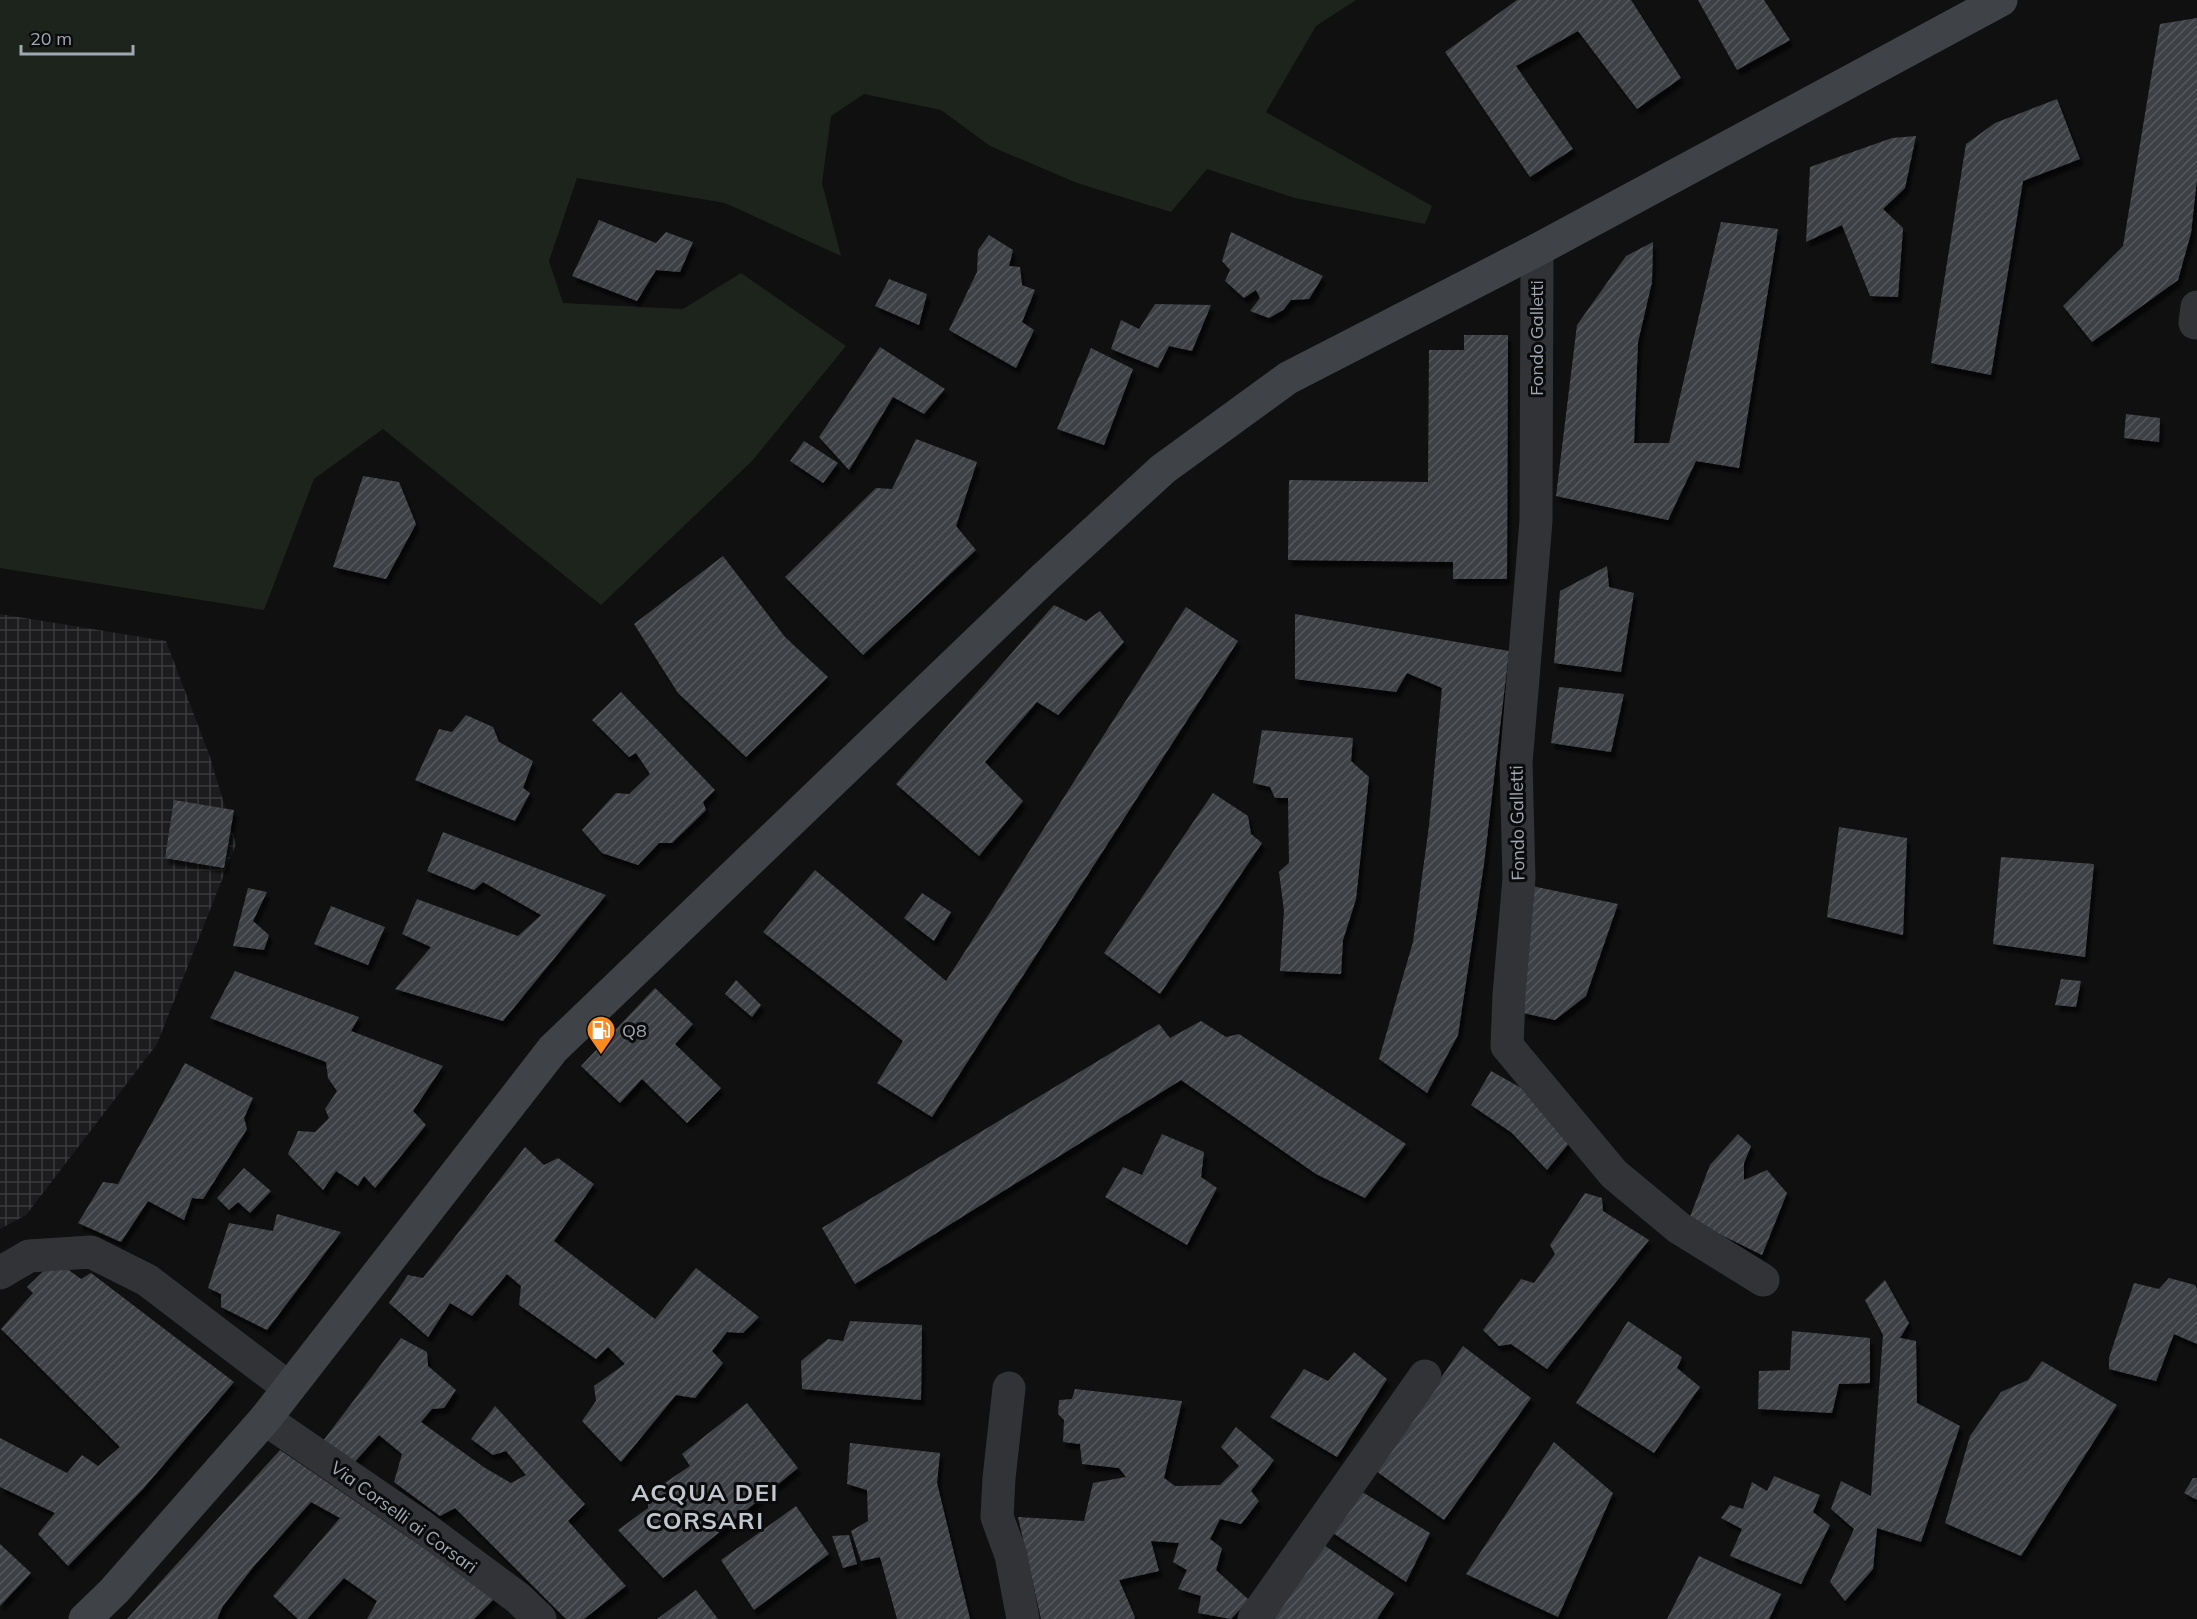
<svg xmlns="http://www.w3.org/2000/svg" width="2197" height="1619" font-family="Mulish,sans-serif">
	<defs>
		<pattern id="industrial-grid" width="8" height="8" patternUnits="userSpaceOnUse" patternTransform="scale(1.5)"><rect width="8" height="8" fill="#1c1c1e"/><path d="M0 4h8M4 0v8" fill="none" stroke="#3a3a3c"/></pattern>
		<pattern id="building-hatch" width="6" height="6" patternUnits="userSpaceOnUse" patternTransform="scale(1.5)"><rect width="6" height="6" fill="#3e4044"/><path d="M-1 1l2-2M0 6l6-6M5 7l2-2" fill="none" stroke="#57595d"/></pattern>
		<filter id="shadow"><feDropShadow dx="3.5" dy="6" stdDeviation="1.5" flood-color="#0009"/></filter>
	</defs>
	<rect width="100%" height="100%" fill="#101011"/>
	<path fill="url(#industrial-grid)" d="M 0,614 L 166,641 L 210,757 L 236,844 L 157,1044 L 26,1215 L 0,1229 Z"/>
	<path fill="#1c241c" d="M 0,0 L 1356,0 L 1316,26 L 1266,112 L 1432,206 L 1425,224 L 1295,198 L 1207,169 L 1171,212 L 1077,183 L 990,146 L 941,110 L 864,94 L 831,116 L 822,183 L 841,256 L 725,203 L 577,178 L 549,261 L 563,303 L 683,309 L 741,273 L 846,346 L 752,461 L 601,605 L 383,429 L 314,479 L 264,610 L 0,568 Z"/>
	<path fill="url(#building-hatch)" filter="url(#shadow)" d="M 1517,0 L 1631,0 L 1681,78 L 1637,109 L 1578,31 L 1516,66 L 1573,149 L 1530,177 L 1445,52 Z
		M 1698,0 L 1764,0 L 1790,40 L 1737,70 Z
		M 2197,18 L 2197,179 L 2191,233 L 2178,280 L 2092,342 L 2063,306 L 2123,246 L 2160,24 Z
		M 2057,99 L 2080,159 L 2023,181 L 1991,375 L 1931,363 L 1966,144 L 1995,123 Z
		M 1916,136 L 1905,188 L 1883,209 L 1903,228 L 1898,297 L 1870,296 L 1842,225 L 1806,242 L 1810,167 L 1892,138 Z
		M 599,220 L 656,243 L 666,232 L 693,242 L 680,272 L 656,270 L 637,301 L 572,276 Z
		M 1721,222 L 1778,229 L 1739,468 L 1696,461 L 1668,520 L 1556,496 L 1577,325 L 1626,256 L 1653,242 L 1652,282 L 1638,342 L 1634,443 L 1669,443 Z
		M 1231,232 L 1323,276 L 1309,299 L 1291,300 L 1283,310 L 1269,318 L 1250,311 L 1260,298 L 1256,290 L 1244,298 L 1225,281 L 1230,270 L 1222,261 Z
		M 989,235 L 1013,250 L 1009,266 L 1020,267 L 1022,285 L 1035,290 L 1022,322 L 1034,330 L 1016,368 L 949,330 L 977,272 L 978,250 Z
		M 889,279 L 927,294 L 919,325 L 875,306 Z
		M 1155,304 L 1211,305 L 1192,351 L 1169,346 L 1158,368 L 1111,349 L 1121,320 L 1139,329 Z
		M 1464,335 L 1508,335 L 1507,579 L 1453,579 L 1453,562 L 1288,560 L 1289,480 L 1428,482 L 1429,350 L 1464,350 Z
		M 880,347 L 945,389 L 924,414 L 893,397 L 849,470 L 819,437 Z
		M 1091,348 L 1133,369 L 1104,445 L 1057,429 Z
		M 2126,414 L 2160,418 L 2159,442 L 2124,438 Z
		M 916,439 L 977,462 L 956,526 L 976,550 L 863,655 L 785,577 L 876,488 L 892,489 Z
		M 804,441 L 838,463 L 823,483 L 790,461 Z
		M 363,476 L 399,482 L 416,524 L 386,579 L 333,567 Z
		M 723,556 L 785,637 L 828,677 L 746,757 L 678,693 L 634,624 Z
		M 1607,566 L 1609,587 L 1634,593 L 1621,672 L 1554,663 L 1560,591 Z
		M 1054,605 L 1086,621 L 1100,611 L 1124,642 L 1058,715 L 1037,702 L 985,762 L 1023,801 L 979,856 L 896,784 Z
		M 1186,607 L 1238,641 L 932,1117 L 877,1083 L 903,1041 L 763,932 L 815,870 L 946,981 Z
		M 1295,614 L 1509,651 L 1484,864 L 1458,1035 L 1427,1093 L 1379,1059 L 1413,942 L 1429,826 L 1442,688 L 1407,673 L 1396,692 L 1295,679 Z
		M 1559,687 L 1624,694 L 1611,752 L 1551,743 Z
		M 621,692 L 715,790 L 703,802 L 706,810 L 672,843 L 659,843 L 638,865 L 602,853 L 582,830 L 616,793 L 629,794 L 650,774 L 636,753 L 629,757 L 592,720 Z
		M 466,715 L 493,727 L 499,742 L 533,761 L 523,788 L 530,793 L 515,821 L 415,780 L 439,729 L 452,732 Z
		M 1262,730 L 1353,738 L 1351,761 L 1369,777 L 1356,899 L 1343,940 L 1341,974 L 1280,971 L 1284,911 L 1279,872 L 1289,863 L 1288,798 L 1275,798 L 1270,787 L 1253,783 Z
		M 1213,793 L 1248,816 L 1251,834 L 1262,843 L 1160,994 L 1104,953 Z
		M 174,800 L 234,810 L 224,868 L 165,858 Z
		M 1839,827 L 1907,838 L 1903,935 L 1827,917 Z
		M 443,832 L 606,895 L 503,1021 L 395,989 L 431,947 L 402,934 L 417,899 L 518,936 L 541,915 L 483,882 L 474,890 L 427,871 Z
		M 2001,857 L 2094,864 L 2085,957 L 1993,944 Z
		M 1532,886 L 1618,904 L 1586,996 L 1555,1020 L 1523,1013 Z
		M 248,888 L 267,892 L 253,921 L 269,935 L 264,950 L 233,946 Z
		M 922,893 L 951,912 L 934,941 L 904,918 Z
		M 331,906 L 385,927 L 368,965 L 314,944 Z
		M 235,971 L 359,1017 L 351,1031 L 443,1066 L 413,1111 L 426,1125 L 375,1188 L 364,1176 L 358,1186 L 336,1171 L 323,1190 L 288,1154 L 298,1131 L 315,1132 L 329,1118 L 325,1109 L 337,1091 L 328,1078 L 326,1062 L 210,1018 Z
		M 2061,979 L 2081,981 L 2076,1007 L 2055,1005 Z
		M 736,980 L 761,1005 L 752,1017 L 725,994 Z
		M 655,988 L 693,1024 L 675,1044 L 721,1088 L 687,1123 L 642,1079 L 620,1103 L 581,1066 Z
		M 1201,1021 L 1226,1037 L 1239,1034 L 1406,1144 L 1365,1198 L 1316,1174 L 1181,1080 L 855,1284 L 822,1228 L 1159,1024 L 1170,1038 Z
		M 185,1063 L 253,1098 L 244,1118 L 247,1129 L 203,1199 L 192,1198 L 184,1220 L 148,1201 L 121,1242 L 78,1223 L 103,1182 L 118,1184 Z
		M 1491,1071 L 1525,1090 L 1570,1142 L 1547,1170 L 1512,1133 L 1471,1105 Z
		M 1162,1134 L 1204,1152 L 1201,1177 L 1217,1188 L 1187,1245 L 1105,1197 L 1123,1167 L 1142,1175 Z
		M 1738,1134 L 1751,1146 L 1744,1163 L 1744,1180 L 1767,1170 L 1787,1193 L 1762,1255 L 1689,1219 L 1710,1165 Z
		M 525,1147 L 544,1165 L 558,1158 L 594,1184 L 554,1241 L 655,1319 L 696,1268 L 759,1317 L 743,1333 L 727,1332 L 712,1351 L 723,1363 L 695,1398 L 676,1395 L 621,1462 L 582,1421 L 596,1401 L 594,1386 L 625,1364 L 608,1347 L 596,1359 L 519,1305 L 521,1286 L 507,1274 L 472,1316 L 450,1303 L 428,1337 L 389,1303 L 408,1275 L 423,1278 Z
		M 244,1168 L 271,1191 L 250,1213 L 238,1202 L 229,1210 L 217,1198 Z
		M 1585,1193 L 1602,1198 L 1603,1211 L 1649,1240 L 1547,1369 L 1511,1344 L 1499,1346 L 1483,1330 L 1521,1279 L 1534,1283 L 1555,1254 L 1550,1245 Z
		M 277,1214 L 341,1232 L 267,1330 L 221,1307 L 221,1294 L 208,1288 L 229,1223 L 273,1231 Z
		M 55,1260 L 81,1279 L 91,1273 L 234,1382 L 143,1489 L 68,1566 L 38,1534 L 55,1513 L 0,1487 L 0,1438 L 67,1473 L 82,1455 L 98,1466 L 120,1447 L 1,1329 L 33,1293 L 27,1287 Z
		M 2169,1278 L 2195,1285 L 2197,1289 L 2197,1344 L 2174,1334 L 2156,1381 L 2109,1369 L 2109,1358 L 2134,1283 L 2159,1289 Z
		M 1885,1280 L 1909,1323 L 1900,1338 L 1916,1341 L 1917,1403 L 1960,1426 L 1921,1542 L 1877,1528 L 1873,1569 L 1845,1601 L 1830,1582 L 1854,1529 L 1831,1509 L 1841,1481 L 1871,1496 L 1883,1335 L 1865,1300 Z
		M 850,1321 L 922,1325 L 921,1400 L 802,1389 L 801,1361 L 828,1339 L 843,1341 Z
		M 1628,1321 L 1682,1357 L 1677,1368 L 1700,1387 L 1654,1453 L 1576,1403 Z
		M 1792,1331 L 1870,1338 L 1870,1383 L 1839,1384 L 1832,1413 L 1758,1409 L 1759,1371 L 1790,1370 Z
		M 401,1338 L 427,1352 L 428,1366 L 456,1390 L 444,1408 L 432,1409 L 421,1422 L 485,1468 L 511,1483 L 526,1475 L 506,1451 L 493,1455 L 471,1439 L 495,1406 L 585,1504 L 568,1521 L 626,1586 L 584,1619 L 566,1619 L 455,1508 L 440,1516 L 394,1482 L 402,1454 L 379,1435 L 351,1466 L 323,1441 Z
		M 1463,1346 L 1531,1398 L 1444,1520 L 1376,1471 Z
		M 1354,1352 L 1387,1379 L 1337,1457 L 1270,1417 L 1304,1369 L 1328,1381 Z
		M 2042,1361 L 2117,1405 L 2021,1556 L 1945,1523 L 1970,1436 L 2001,1392 L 2028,1380 Z
		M 1075,1389 L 1182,1401 L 1164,1478 L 1175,1486 L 1220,1485 L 1239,1466 L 1221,1447 L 1236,1427 L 1274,1460 L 1251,1491 L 1259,1501 L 1241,1524 L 1220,1519 L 1210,1539 L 1222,1548 L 1216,1570 L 1249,1600 L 1231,1619 L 1198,1613 L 1201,1596 L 1178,1589 L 1187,1570 L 1173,1562 L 1179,1543 L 1151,1541 L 1159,1571 L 1119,1580 L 1135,1617 L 1134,1619 L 1041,1619 L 1018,1517 L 1084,1521 L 1093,1483 L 1126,1477 L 1119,1468 L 1082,1464 L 1080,1444 L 1063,1442 L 1064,1420 L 1058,1414 L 1059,1400 L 1072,1399 Z
		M 747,1403 L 798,1468 L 663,1578 L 618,1530 L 648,1508 L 648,1494 L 690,1466 L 682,1454 Z
		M 1554,1442 L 1613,1493 L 1558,1617 L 1466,1574 Z
		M 850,1443 L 940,1453 L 937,1483 L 970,1619 L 897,1619 L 880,1557 L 861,1561 L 851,1531 L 868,1521 L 867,1490 L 847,1484 Z
		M 280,1450 L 496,1597 L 474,1619 L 367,1619 L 377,1601 L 344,1578 L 307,1619 L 298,1619 L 273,1596 L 340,1518 L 311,1502 L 254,1566 L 223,1606 L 217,1619 L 127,1619 Z
		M 1774,1476 L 1820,1495 L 1813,1512 L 1830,1525 L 1801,1584 L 1730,1556 L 1742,1529 L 1721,1518 L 1730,1505 L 1743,1509 L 1752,1482 L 1767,1491 Z
		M 2193,1478 L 2197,1478 L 2197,1500 L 2184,1493 Z
		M 1359,1490 L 1430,1533 L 1406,1582 L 1330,1531 Z
		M 796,1506 L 829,1554 L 754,1610 L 721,1560 Z
		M 849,1535 L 857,1564 L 843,1568 L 832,1536 Z
		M 0,1544 L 31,1573 L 0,1606 Z
		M 1324,1545 L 1394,1593 L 1377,1619 L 1274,1619 Z
		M 1699,1556 L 1781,1594 L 1769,1619 L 1667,1619 Z
		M 696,1590 L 718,1619 L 657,1619 Z"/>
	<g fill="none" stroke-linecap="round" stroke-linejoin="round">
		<path stroke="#313336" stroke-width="33" d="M 1537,250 L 1536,521 L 1516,763 L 1519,878 L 1509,995 L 1507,1046 L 1614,1174 L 1679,1228 L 1763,1280
			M 2195,323 L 2197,307
			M 0,1273 L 29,1256 L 91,1252 L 147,1280 L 289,1388
			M 1009,1388 L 999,1478 L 997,1517 L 1011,1555 L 1023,1619
			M 265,1419 L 420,1525 L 518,1598 L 540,1619
			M 1254,1619 L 1425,1376"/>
		<path stroke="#3f4247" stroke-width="33" d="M 85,1619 L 114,1591 L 265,1419 L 553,1049 L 1043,579 L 1163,469 L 1288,378 L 1537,250 L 2001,0"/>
	</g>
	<defs>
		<g id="fuel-pin" transform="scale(1.5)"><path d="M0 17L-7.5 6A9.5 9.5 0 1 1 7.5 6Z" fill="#f98a20" stroke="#0b0b0c"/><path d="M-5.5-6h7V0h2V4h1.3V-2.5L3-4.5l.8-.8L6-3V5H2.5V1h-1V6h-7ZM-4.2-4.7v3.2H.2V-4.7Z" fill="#fff"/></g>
	</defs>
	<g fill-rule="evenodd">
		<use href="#fuel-pin" x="601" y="1030"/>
	</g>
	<g text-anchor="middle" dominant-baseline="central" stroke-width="6" stroke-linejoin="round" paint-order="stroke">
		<g font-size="18" fill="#a0a9b3" stroke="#0b0b0c">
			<text transform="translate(1536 338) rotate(-90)">Fondo Galletti</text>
			<text transform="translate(1517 823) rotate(-91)">Fondo Galletti</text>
			<text transform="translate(404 1517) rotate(36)">Via Corselli ai Corsari</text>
		</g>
		<g font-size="18" fill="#a0a9b3" stroke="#0b0b0c" text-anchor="start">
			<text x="622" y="1030">Q8</text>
		</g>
		<g font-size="24" font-weight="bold" letter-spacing="1.5" fill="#c1c7cf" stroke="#0b0b0c">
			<text x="705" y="1492">ACQUA DEI<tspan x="705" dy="28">CORSARI</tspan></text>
		</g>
	</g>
	<path d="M21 45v9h112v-9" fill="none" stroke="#a0a9b3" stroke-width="3"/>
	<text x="30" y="45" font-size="18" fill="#a0a9b3" stroke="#0b0b0c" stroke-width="4.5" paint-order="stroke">20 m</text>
</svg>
